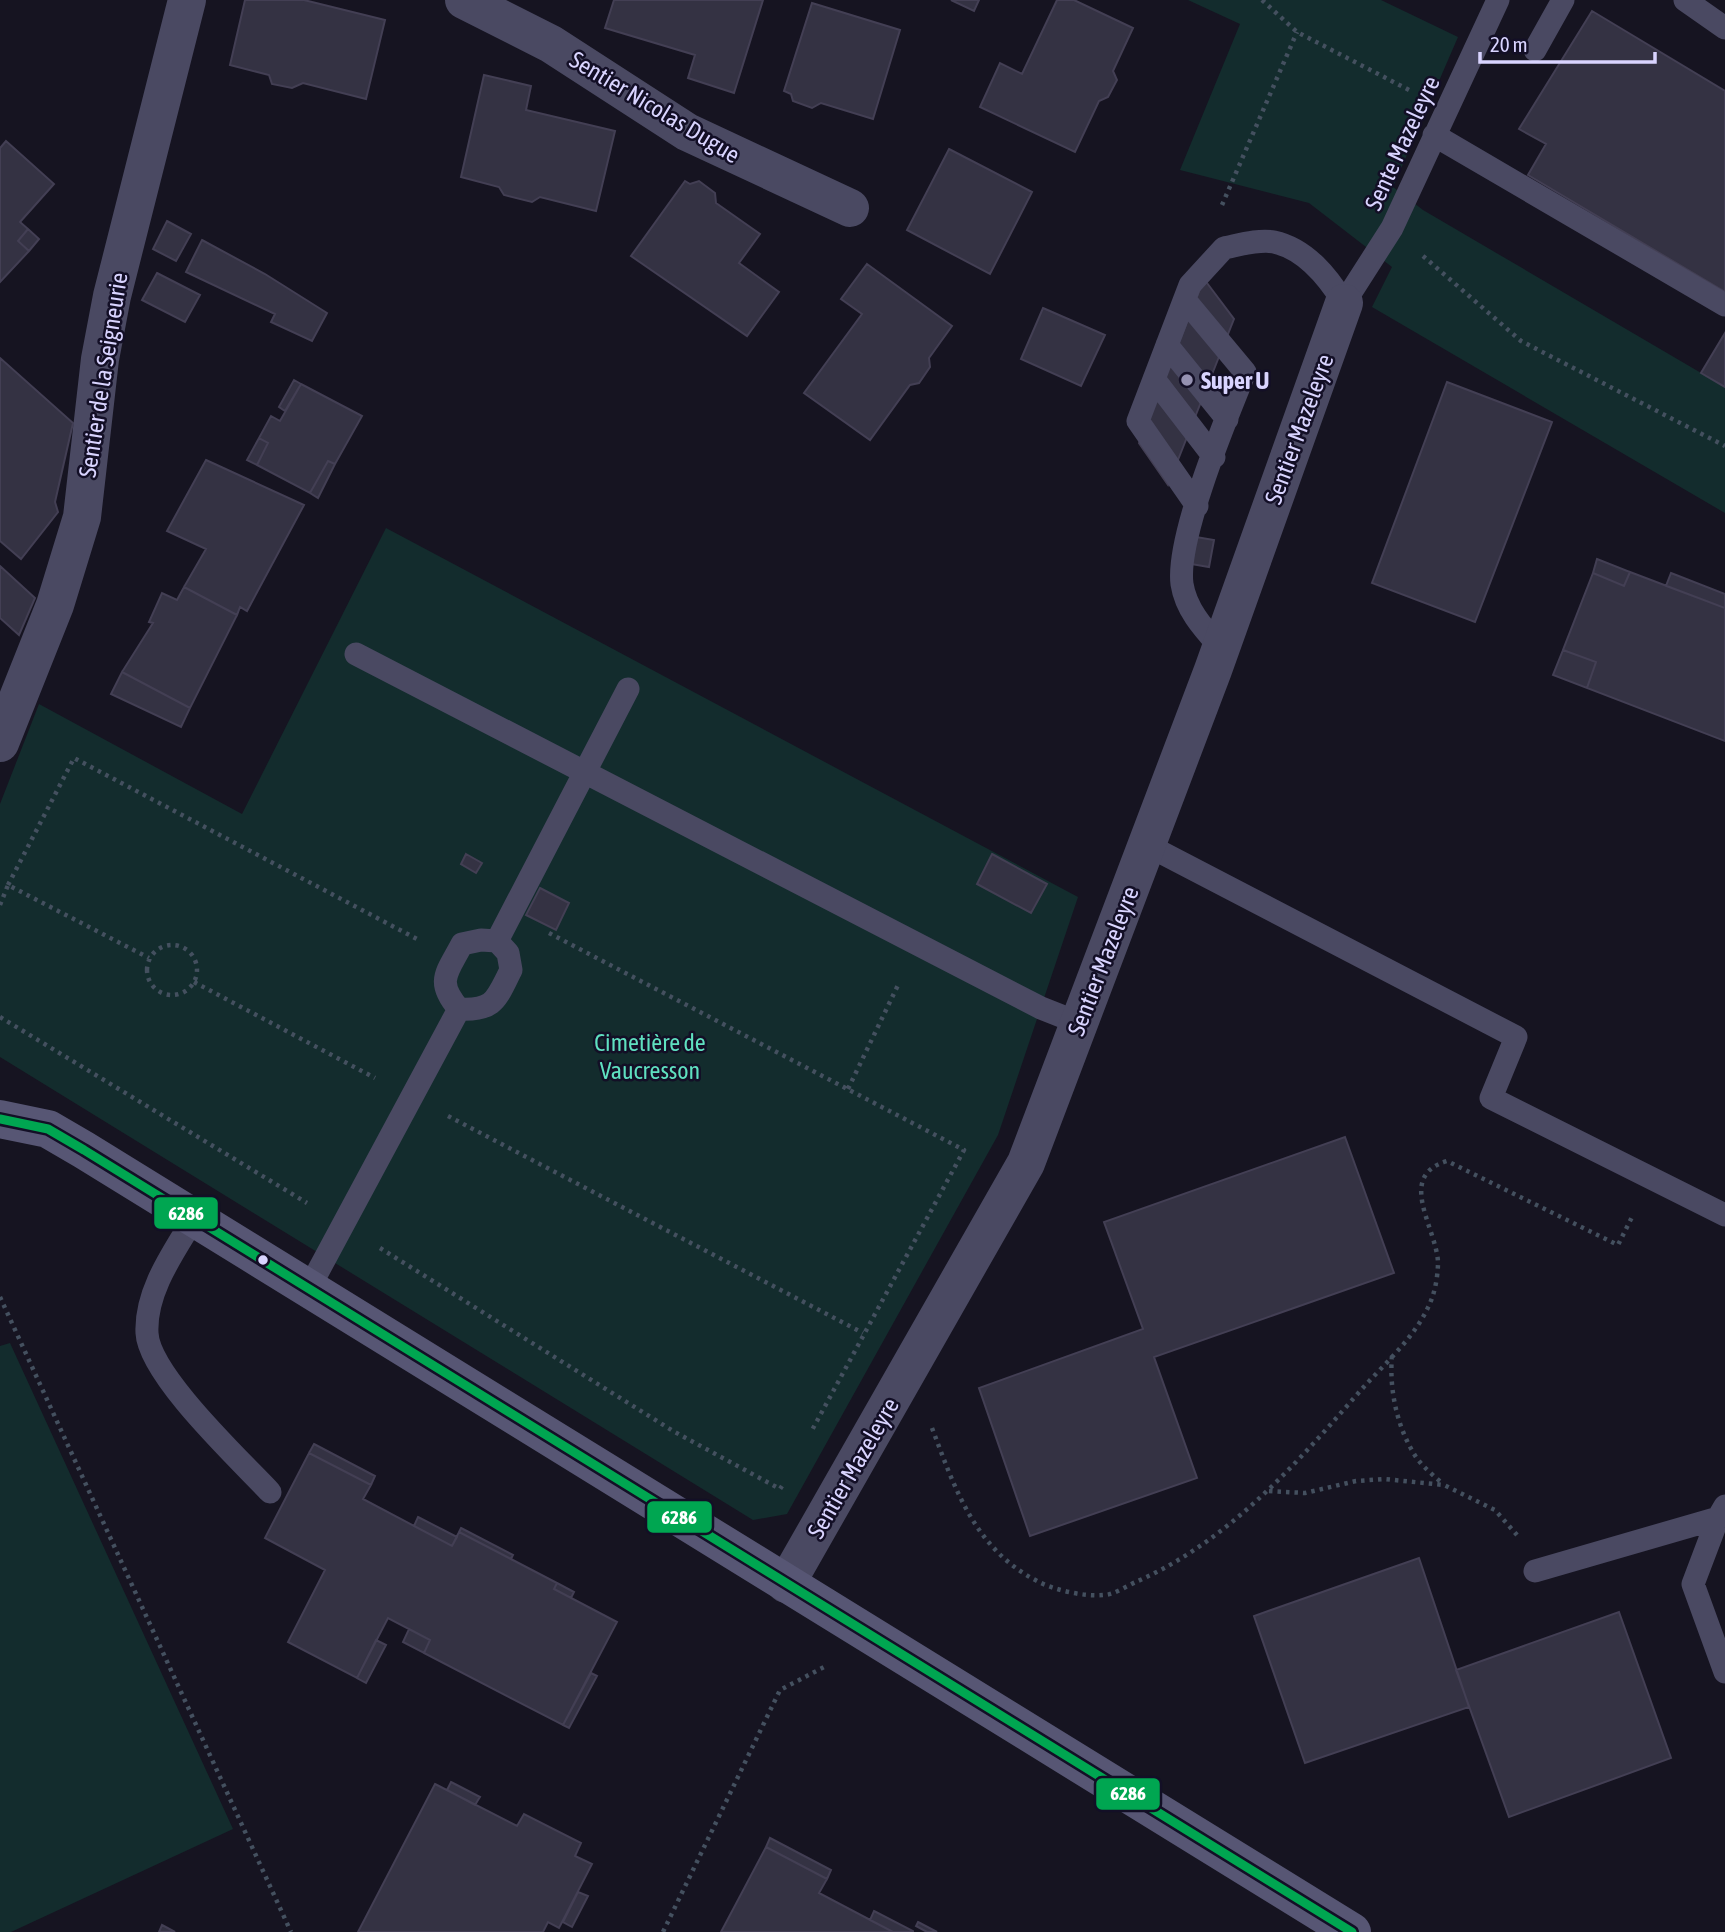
<svg xmlns="http://www.w3.org/2000/svg" width="1725" height="1932" font-family="'Asap Condensed',sans-serif">
	<rect width="100%" height="100%" fill="#161421"/>
	<path fill="#132c2d" d="M 1188,0 L 1381,0 L 1458,37 L 1393,187 L 1423,210 L 1725,387 L 1725,513 L 1372,307 L 1392,267 L 1309,203 L 1180,170 L 1240,24 Z
		M 386,528 L 1078,897 L 998,1135 L 787,1514 L 753,1520 L 0,1057 L 0,804 L 39,704 L 242,814 Z
		M 10,1343 L 233,1829 L 11,1932 L 0,1932 L 0,1346 Z"/>
	<path fill="#343243" stroke="#433f54" stroke-width="2" d="M 245,0 L 304,0 L 385,20 L 366,99 L 303,83 L 292,88 L 272,84 L 269,75 L 230,65 Z
		M 614,0 L 763,0 L 734,93 L 688,78 L 695,55 L 605,28 Z
		M 951,0 L 979,0 L 974,11 Z
		M 1057,0 L 1074,0 L 1133,28 L 1113,71 L 1117,80 L 1108,97 L 1099,101 L 1075,152 L 980,107 L 1000,63 L 1022,74 Z
		M 812,3 L 900,30 L 873,119 L 821,103 L 812,108 L 793,101 L 791,94 L 784,91 Z
		M 1592,11 L 1725,91 L 1725,292 L 1528,175 L 1546,144 L 1519,129 Z
		M 484,75 L 531,86 L 526,110 L 615,131 L 596,211 L 540,197 L 532,202 L 504,195 L 499,187 L 461,177 Z
		M 6,141 L 54,184 L 20,222 L 28,229 L 18,241 L 29,251 L 0,282 L 0,148 Z
		M 949,149 L 1032,192 L 990,274 L 907,230 Z
		M 685,181 L 690,184 L 699,181 L 715,193 L 716,203 L 760,234 L 739,263 L 779,292 L 747,336 L 631,256 Z
		M 167,221 L 191,234 L 176,261 L 153,249 Z
		M 28,229 L 39,239 L 29,251 L 18,241 Z
		M 202,240 L 265,274 L 327,313 L 312,341 L 271,322 L 275,314 L 186,272 Z
		M 867,264 L 952,326 L 929,358 L 930,367 L 919,383 L 910,385 L 870,440 L 804,393 L 862,314 L 841,299 Z
		M 157,273 L 200,295 L 185,322 L 142,300 Z
		M 1204,279 L 1234,319 L 1168,485 L 1139,443 Z
		M 1043,308 L 1105,335 L 1081,386 L 1021,359 Z
		M 1725,333 L 1725,387 L 1701,373 Z
		M 0,358 L 73,423 L 55,502 L 58,512 L 21,559 L 0,541 Z
		M 294,380 L 301,384 L 285,411 L 279,407 Z
		M 1447,382 L 1552,422 L 1475,622 L 1372,583 Z
		M 301,384 L 362,416 L 335,464 L 328,461 L 310,493 L 257,465 L 268,443 L 259,438 L 271,416 L 280,421 Z
		M 259,438 L 268,443 L 257,465 L 247,460 Z
		M 206,460 L 304,505 L 247,611 L 240,607 L 237,615 L 184,587 L 206,549 L 167,531 Z
		M 328,461 L 335,464 L 318,498 L 310,493 Z
		M 1196,537 L 1214,540 L 1209,567 L 1191,564 Z
		M 1597,559 L 1630,572 L 1624,586 L 1593,573 Z
		M 0,566 L 35,598 L 19,635 L 0,618 Z
		M 1630,572 L 1725,608 L 1725,741 L 1587,688 L 1596,662 L 1563,650 L 1593,573 L 1624,586 Z
		M 1671,573 L 1725,594 L 1725,608 L 1666,586 Z
		M 184,587 L 237,615 L 190,708 L 122,672 L 153,623 L 149,622 L 162,593 L 177,600 Z
		M 1563,650 L 1596,662 L 1587,688 L 1553,675 Z
		M 122,672 L 190,708 L 181,727 L 111,694 Z
		M 466,854 L 482,863 L 476,873 L 461,864 Z
		M 992,854 L 1047,884 L 1031,913 L 977,884 Z
		M 540,888 L 569,903 L 556,930 L 526,915 Z
		M 1345,1137 L 1394,1273 L 1154,1357 L 1197,1478 L 1030,1536 L 979,1388 L 1143,1329 L 1104,1222 Z
		M 314,1444 L 375,1476 L 371,1485 L 309,1453 Z
		M 309,1453 L 371,1485 L 363,1499 L 452,1546 L 459,1532 L 557,1583 L 554,1589 L 617,1622 L 563,1725 L 424,1653 L 430,1640 L 388,1618 L 357,1678 L 288,1642 L 325,1570 L 265,1538 Z
		M 418,1517 L 457,1537 L 452,1546 L 414,1526 Z
		M 461,1528 L 513,1555 L 511,1559 L 459,1532 Z
		M 1419,1558 L 1469,1707 L 1305,1763 L 1254,1616 Z
		M 557,1583 L 574,1592 L 571,1598 L 554,1589 Z
		M 1619,1612 L 1671,1758 L 1509,1817 L 1456,1670 Z
		M 409,1629 L 430,1640 L 424,1653 L 403,1642 Z
		M 376,1640 L 386,1645 L 366,1683 L 357,1678 Z
		M 591,1673 L 597,1676 L 569,1728 L 563,1725 Z
		M 451,1782 L 480,1797 L 475,1805 L 447,1790 Z
		M 435,1784 L 517,1826 L 524,1814 L 581,1843 L 575,1856 L 592,1864 L 559,1928 L 548,1922 L 543,1932 L 358,1932 Z
		M 770,1838 L 831,1870 L 827,1879 L 766,1847 Z
		M 766,1847 L 827,1879 L 819,1893 L 893,1932 L 721,1932 Z
		M 578,1892 L 588,1896 L 572,1927 L 563,1922 Z
		M 874,1911 L 913,1931 L 913,1932 L 893,1932 L 870,1920 Z
		M 918,1922 L 937,1932 L 927,1932 L 916,1926 Z
		M 162,1925 L 175,1932 L 159,1932 Z"/>
	<g fill="none" stroke-linecap="round" stroke-linejoin="round">
		<path stroke="#44505f" stroke-width="4.5" stroke-dasharray="3.5 5" stroke-linecap="butt" d="M 1262,0 L 1297,32 L 1411,91
			M 1222,205 L 1297,32
			M 1423,256 L 1521,341 L 1725,446
			M 8,885 L 74,758 L 417,939
			M 0,905 L 8,885 L 149,958
			M 549,933 L 964,1150 L 811,1432
			M147 970a25 25 0 1 1 50 0a25 25 0 1 1-50 0Z
			M 194,982 L 375,1078
			M 0,1017 L 307,1203
			M 848,1089 L 899,983
			M 448,1116 L 863,1333
			M 380,1248 L 673,1431 L 780,1489 L 782,1486
			M 0,1297 L 291,1932
			M 1392,1356 C 1389,1389 1397,1428 1416,1457 C 1423,1467 1434,1476 1443,1484
			M 932,1428 C 955,1489 975,1549 1037,1581 C 1054,1590 1084,1597 1104,1595 C 1114,1595 1128,1585 1138,1581 C 1230,1540 1296,1464 1361,1390 C 1386,1362 1419,1334 1432,1298 C 1436,1287 1438,1273 1438,1262 C 1436,1227 1396,1176 1447,1161 L 1618,1245 L 1632,1217
			M 1269,1491 L 1305,1493 L 1356,1481 L 1384,1479 L 1444,1485 L 1495,1510 L 1517,1535
			M 663,1932 L 780,1690 L 826,1666"/>
		<path stroke="#4a4962" stroke-width="23" d="M 1685,0 L 1725,28
			M 1535,50 L 1563,0
			M 1434,135 L 1725,305
			M 1185,300 L 1245,372 C 1226,419 1176,538 1182,584 C 1186,610 1204,629 1221,648
			M 1167,345 L 1227,419
			M 1154,379 L 1214,457
			M 1197,506 L 1138,421 L 1190,285 L 1224,248 C 1239,245 1259,239 1274,242 C 1306,249 1328,277 1344,303 L 1392,228 L 1498,0
			M 356,654 L 1041,1008 L 1079,1023
			M 1147,845 L 1516,1037 L 1491,1098 L 1725,1215
			M 459,1009 C 435,981 447,973 462,944 L 481,940 L 497,941
			M 193,1220 C 173,1253 145,1292 147,1333 C 149,1375 240,1460 270,1492
			M 308,1290 L 459,1009 C 495,1011 496,999 511,970 L 508,953 L 497,941 L 628,689
			M 1718,1518 L 1693,1584 L 1725,1672
			M 1535,1571 L 1718,1518 L 1725,1506"/>
		<path stroke="#4a4962" stroke-width="38" d="M 464,0 L 551,44 L 687,132 L 850,208
			M 0,743 L 55,605 L 82,517 L 100,359 L 112,296 L 187,0
			M 786,1584 L 1026,1163 L 1213,670 L 1344,303"/>
		<path stroke="#575674" stroke-width="38" d="M 0,1119 L 48,1129 L 84,1150 L 1352,1932"/>
		<g stroke="#130f26" stroke-width="14">
			<path id="bus-1" d="M 0,1119 L 48,1129 L 84,1150 L 1352,1932"/>
		</g>
		<use href="#bus-1" stroke="#00a651" stroke-width="9"/>
	</g>
	<circle fill="#9591b1" stroke="#130f26" stroke-width="2.5" cx="1187" cy="380" r="7"/>
	<circle fill="#d9d4ff" stroke="#130f26" stroke-width="2.5" cx="263" cy="1260" r="6"/>
	<g text-anchor="middle" dominant-baseline="central" stroke-width="5" stroke-linejoin="round" paint-order="stroke">
		<g font-size="24" fill="#d9d4ff" stroke="#130f26">
			<text transform="translate(655 107) rotate(31)">Sentier Nicolas Dugue</text>
			<text transform="translate(1402 143) rotate(-65)">Sente Mazeleyre</text>
			<text transform="translate(103 375) rotate(-81)">Sentier de la Seigneurie</text>
			<text transform="translate(1299 429) rotate(-70)">Sentier Mazeleyre</text>
			<text transform="translate(1103 961) rotate(-69)">Sentier Mazeleyre</text>
			<text transform="translate(853 1468) rotate(-60)">Sentier Mazeleyre</text>
		</g>
		<g font-size="24" font-weight="bold" fill="#d9d4ff" stroke="#130f26" text-anchor="start">
			<text x="1201" y="380">Super U</text>
		</g>
		<g font-size="24" fill="#5fe0c0" stroke="#130f26">
			<text x="650" y="1042">Cimetière de<tspan x="650" dy="28">Vaucresson</tspan></text>
		</g>
	</g>
	<g stroke="#130f26" stroke-width="2.5">
		<rect x="153" y="1196" width="66" height="34" rx="7" fill="#00a651"/>
		<rect x="646" y="1500" width="67" height="34" rx="7" fill="#00a651"/>
		<rect x="1095" y="1777" width="66" height="34" rx="7" fill="#00a651"/>
	</g>
	<g font-size="19" text-anchor="middle" font-weight="bold" fill="#fff">
		<text x="186" y="1220">6286</text>
		<text x="679" y="1524">6286</text>
		<text x="1128" y="1800">6286</text>
	</g>
	<path d="M1480 52v10h175v-10" fill="none" stroke="#d9d4ff" stroke-width="3.5"/>
	<text x="1490" y="52" font-size="21" fill="#d9d4ff" stroke="#130f26" stroke-width="5" paint-order="stroke">20 m</text>
</svg>
